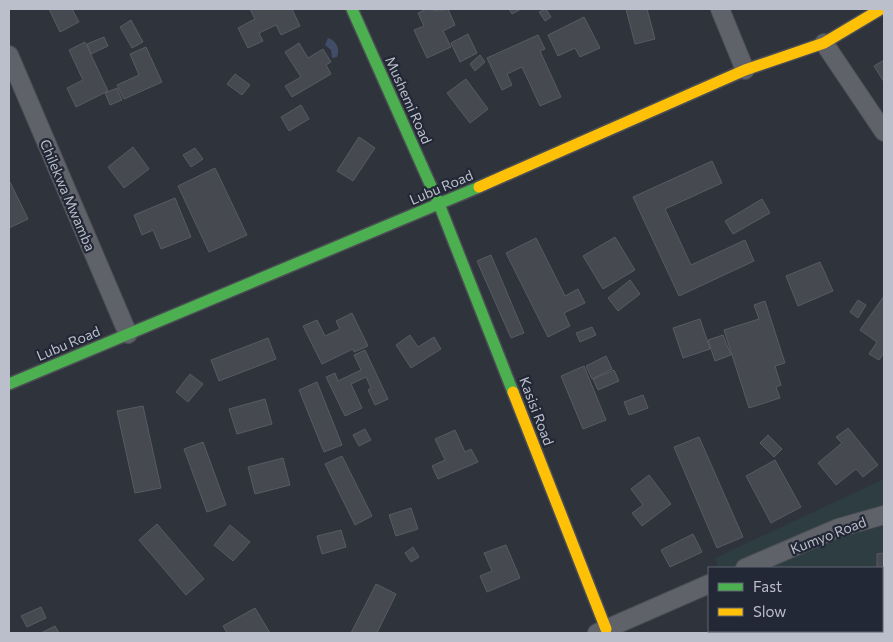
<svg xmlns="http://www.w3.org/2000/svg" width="893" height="642" font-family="Commissioner,sans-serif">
	<rect width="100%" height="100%" fill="#2f333c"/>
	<path fill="#2d3d42" d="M 884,479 L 884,633 L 739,633 L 738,631 L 882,631 L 882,568 L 718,568 L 715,558 Z"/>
	<path fill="#414c66" d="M 328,38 C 337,41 340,49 337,57 L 332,58 L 331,50 L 325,45 Z"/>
	<path fill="#464950" stroke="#585b63" d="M 49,9 L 72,9 L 79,22 L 60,32 Z
		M 250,9 L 292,9 L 300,26 L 281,35 L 276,25 L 259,33 L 263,41 L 248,48 L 238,28 L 255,19 Z
		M 427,9 L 440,11 L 448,9 L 455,25 L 443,31 L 451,47 L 427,58 L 414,30 L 424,26 L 418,13 Z
		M 509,9 L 521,9 L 512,14 Z
		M 546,9 L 551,17 L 545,21 L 539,12 Z
		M 626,9 L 647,9 L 655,39 L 635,44 Z
		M 584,17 L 600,48 L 580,57 L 575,48 L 558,56 L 548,35 Z
		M 131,20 L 143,42 L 132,48 L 120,27 Z
		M 468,34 L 477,53 L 460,62 L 451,43 Z
		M 538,35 L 545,49 L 540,51 L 561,97 L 540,106 L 522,67 L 507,74 L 512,85 L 502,90 L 487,58 Z
		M 104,37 L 108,46 L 91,54 L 87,44 Z
		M 85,42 L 108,91 L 76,107 L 67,88 L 83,80 L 69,50 Z
		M 299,43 L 308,58 L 323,49 L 331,62 L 326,65 L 331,74 L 292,97 L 285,86 L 301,77 L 285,52 Z
		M 146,47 L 162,82 L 124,99 L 117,85 L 139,75 L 130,54 Z
		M 480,55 L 485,62 L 475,71 L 470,64 Z
		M 884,60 L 884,82 L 874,66 Z
		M 235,74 L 250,85 L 242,95 L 227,84 Z
		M 466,79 L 488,109 L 470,123 L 447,93 Z
		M 117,88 L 122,100 L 110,105 L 105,93 Z
		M 301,105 L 309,119 L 289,131 L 281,117 Z
		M 359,137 L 375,148 L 353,181 L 337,171 Z
		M 133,147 L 149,169 L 124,188 L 108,167 Z
		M 195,148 L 203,159 L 191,167 L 183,155 Z
		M 712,161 L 722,183 L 665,209 L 691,265 L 745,240 L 754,261 L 679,296 L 633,197 Z
		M 215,168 L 247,235 L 209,252 L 178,186 Z
		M 10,182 L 28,219 L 9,228 L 9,183 Z
		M 175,198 L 191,237 L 161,249 L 153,230 L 142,235 L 134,215 Z
		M 762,199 L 770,213 L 733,234 L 725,221 Z
		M 615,237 L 635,270 L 603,289 L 583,256 Z
		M 536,238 L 565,296 L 578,289 L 585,303 L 564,313 L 570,326 L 548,337 L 506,253 Z
		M 491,255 L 524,333 L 511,338 L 477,261 Z
		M 820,262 L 833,291 L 798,306 L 786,276 Z
		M 630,280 L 640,294 L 618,311 L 608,298 Z
		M 884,296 L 884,353 L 879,360 L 869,354 L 877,342 L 860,330 Z
		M 858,300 L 866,305 L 858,318 L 850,312 Z
		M 765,301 L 785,363 L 775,366 L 781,385 L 776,387 L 780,398 L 749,408 L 724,330 L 759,319 L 754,305 Z
		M 352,313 L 368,346 L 354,352 L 353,349 L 322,364 L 303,326 L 317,320 L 325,336 L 340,329 L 336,321 Z
		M 700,319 L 710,349 L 683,358 L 673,328 Z
		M 592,327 L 596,335 L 580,342 L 576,333 Z
		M 410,335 L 418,347 L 434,337 L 441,349 L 411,368 L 396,345 Z
		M 723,335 L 731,355 L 715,361 L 708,340 Z
		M 268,338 L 276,359 L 219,381 L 211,360 Z
		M 365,350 L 388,399 L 375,405 L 368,390 L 371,388 L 366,377 L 351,384 L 362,408 L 345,416 L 326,377 L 335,373 L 338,381 L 361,370 L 354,355 Z
		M 606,356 L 612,369 L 592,379 L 586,366 Z
		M 584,366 L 606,420 L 583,429 L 561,376 Z
		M 614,370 L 619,381 L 598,390 L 593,379 Z
		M 190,374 L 203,384 L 188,402 L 176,392 Z
		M 317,382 L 342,445 L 324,452 L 299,390 Z
		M 643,395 L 648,408 L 629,415 L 624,402 Z
		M 265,399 L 272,424 L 237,434 L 229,409 Z
		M 143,406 L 161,488 L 135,493 L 117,411 Z
		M 848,428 L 878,465 L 863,477 L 856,469 L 836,485 L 818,463 L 842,443 L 836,437 Z
		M 365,429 L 371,440 L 359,446 L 353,435 Z
		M 455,430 L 465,452 L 471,449 L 478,462 L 438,479 L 432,466 L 445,460 L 435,439 Z
		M 768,435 L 782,449 L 774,457 L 760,443 Z
		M 699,437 L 743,537 L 717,548 L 674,447 Z
		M 203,442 L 226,505 L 207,512 L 184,449 Z
		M 342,456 L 372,516 L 355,525 L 325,464 Z
		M 283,458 L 290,485 L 255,494 L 248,467 Z
		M 775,460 L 801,507 L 771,523 L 746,476 Z
		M 649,475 L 671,504 L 642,526 L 632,513 L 643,505 L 631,489 Z
		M 411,508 L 418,529 L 396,536 L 389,515 Z
		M 157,524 L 204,579 L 186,595 L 139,540 Z
		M 230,525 L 250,542 L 233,561 L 214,545 Z
		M 341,530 L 346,547 L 322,554 L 317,536 Z
		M 693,534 L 702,552 L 670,567 L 661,550 Z
		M 506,545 L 520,578 L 487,592 L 480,576 L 492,571 L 484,553 Z
		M 413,547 L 419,557 L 411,562 L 405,553 Z
		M 884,553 L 884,603 L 882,603 L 882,568 L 877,568 L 877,554 Z
		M 376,584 L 396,594 L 377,633 L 351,633 Z
		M 41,607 L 46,618 L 27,627 L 21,616 Z
		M 255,608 L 270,633 L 227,633 L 223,626 Z
		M 55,626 L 59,633 L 41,633 Z"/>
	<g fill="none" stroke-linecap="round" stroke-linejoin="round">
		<g stroke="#4b4e54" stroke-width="11">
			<path id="lane" d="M 819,631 L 822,633"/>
		</g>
		<g stroke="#4b4e54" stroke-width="20">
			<path id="street" d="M 720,9 L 745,70
				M 824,43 L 884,132
				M 9,55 L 128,334
				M 745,568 L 838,528 L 884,515
				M 597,633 L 709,584"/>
		</g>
		<g stroke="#4b4e54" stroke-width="14">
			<path id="fast" d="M 352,9 L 439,204 L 513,392
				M 9,384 L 479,187"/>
		</g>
		<g stroke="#4b4e54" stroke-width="14">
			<path id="slow" d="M 479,187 L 745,70 L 824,43 L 881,9
				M 513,392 L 606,629"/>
		</g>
		<use href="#lane" stroke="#60626a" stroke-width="9"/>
		<use href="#street" stroke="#60626a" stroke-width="18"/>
		<use href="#fast" stroke="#4caf50" stroke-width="11"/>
		<use href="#slow" stroke="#ffc107" stroke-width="11"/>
	</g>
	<g text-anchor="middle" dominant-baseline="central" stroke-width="4.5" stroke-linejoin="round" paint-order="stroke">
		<g font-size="14" fill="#bbbfcb" stroke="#232836">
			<text transform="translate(409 100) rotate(66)">Mushemi Road</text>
			<text transform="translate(441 187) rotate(-23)">Lubu Road</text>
			<text transform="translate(68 195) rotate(67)">Chilekwa Mwamba</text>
			<text transform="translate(68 343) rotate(-23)">Lubu Road</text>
			<text transform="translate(537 411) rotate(69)">Kasisi Road</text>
			<text transform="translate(828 535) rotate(-21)">Kumyo Road</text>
		</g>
	</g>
	<rect width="893" height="642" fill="none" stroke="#bbbfcb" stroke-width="20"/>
	<rect x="708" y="567" width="175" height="65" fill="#232836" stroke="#606472"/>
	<rect x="718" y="583" width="25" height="8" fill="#4caf50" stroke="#606472"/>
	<text x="753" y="592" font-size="15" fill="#bbbfcb">Fast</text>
	<rect x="718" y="608" width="25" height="8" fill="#ffc107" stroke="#606472"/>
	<text x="753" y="617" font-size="15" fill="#bbbfcb">Slow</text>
</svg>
